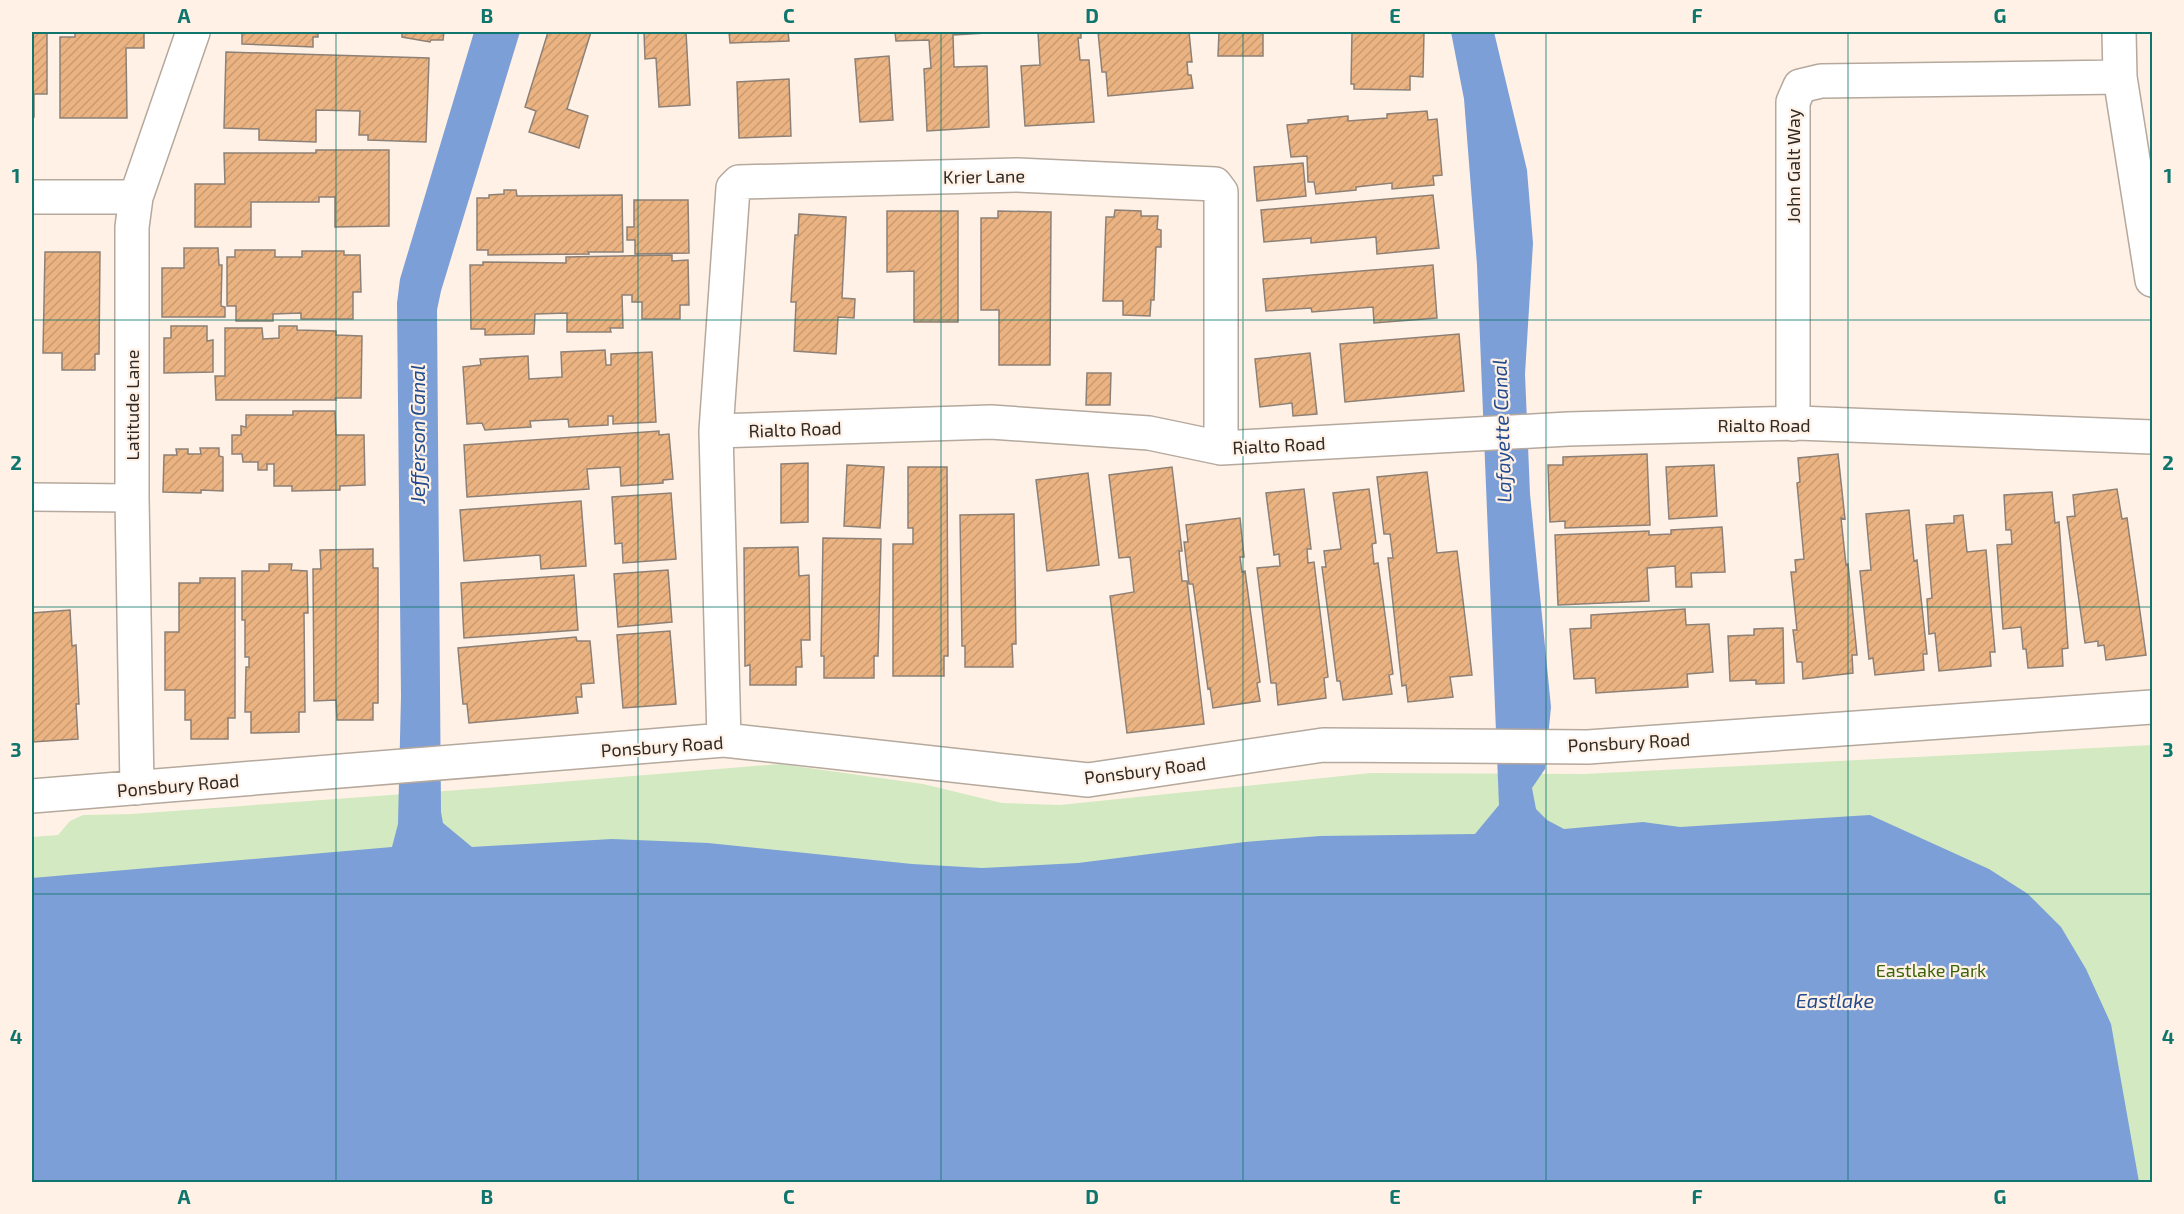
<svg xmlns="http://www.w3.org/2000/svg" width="2184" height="1214" font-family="'Exo 2',sans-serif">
	<defs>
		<pattern id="building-hatch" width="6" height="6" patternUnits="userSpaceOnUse" patternTransform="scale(1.5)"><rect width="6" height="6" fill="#ebb382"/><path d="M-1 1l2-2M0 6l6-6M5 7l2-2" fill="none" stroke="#ca9a70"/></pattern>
	</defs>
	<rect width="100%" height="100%" fill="#fff1e5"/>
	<path fill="#d2e9c2" d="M 2152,745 L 2152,1182 L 32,1182 L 32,837 L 58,835 L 70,821 L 83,815 L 132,814 L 499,787 L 780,764 L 923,784 L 1002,803 L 1060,805 L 1371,773 L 1584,774 Z"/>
	<path fill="#7c9fd7" d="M 474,32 L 520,32 L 441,291 L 437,310 L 441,812 L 443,823 L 472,847 L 612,839 L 708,843 L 912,864 L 982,868 L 1078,863 L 1245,842 L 1320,836 L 1475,834 L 1499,805 L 1477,265 L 1464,99 L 1451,32 L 1494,32 L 1527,170 L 1533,243 L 1525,374 L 1530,494 L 1551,707 L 1545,769 L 1532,788 L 1536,809 L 1547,820 L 1564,829 L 1643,822 L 1680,827 L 1870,815 L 1989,869 L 2028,894 L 2061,927 L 2086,969 L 2111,1024 L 2139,1182 L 32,1182 L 32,878 L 392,847 L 398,824 L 401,696 L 397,303 L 400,279 Z"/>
	<path fill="url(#building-hatch)" stroke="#8d8076" stroke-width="1.5" d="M 32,32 L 47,32 L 47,94 L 34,94 L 34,117 L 32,117 Z
		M 75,32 L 144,32 L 144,48 L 126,48 L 127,118 L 60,118 L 60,37 L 75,37 Z
		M 242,32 L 318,32 L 318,37 L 313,37 L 313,47 L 242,44 Z
		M 388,32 L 444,32 L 443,40 L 431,40 L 430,42 L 402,37 L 402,33 Z
		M 548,32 L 591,32 L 567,109 L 588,116 L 579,148 L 529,132 L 536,111 L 525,107 Z
		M 644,32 L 686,32 L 690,105 L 659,107 L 656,58 L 645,59 Z
		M 729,32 L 788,32 L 789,41 L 730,43 Z
		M 895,32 L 986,32 L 986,33 L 953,35 L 954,67 L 987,66 L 989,127 L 927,131 L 924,69 L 931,68 L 929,40 L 896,41 Z
		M 1038,32 L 1081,32 L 1081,38 L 1078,38 L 1080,60 L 1089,60 L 1094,122 L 1025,126 L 1021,66 L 1040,65 Z
		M 1098,32 L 1189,32 L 1192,62 L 1187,62 L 1188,75 L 1191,75 L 1193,88 L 1108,96 L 1106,72 L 1102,72 Z
		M 1219,32 L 1263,32 L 1263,56 L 1218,56 Z
		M 1352,32 L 1424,32 L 1423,77 L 1410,76 L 1410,90 L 1354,89 L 1354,84 L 1351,84 Z
		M 226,52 L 429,58 L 426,142 L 368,140 L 368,135 L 359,135 L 360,111 L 316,110 L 316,142 L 259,140 L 259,129 L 224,128 Z
		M 889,56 L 893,120 L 860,122 L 855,59 Z
		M 789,79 L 791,136 L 739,138 L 737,82 Z
		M 1427,111 L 1428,120 L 1437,119 L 1442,175 L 1433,176 L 1434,185 L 1392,189 L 1392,183 L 1356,187 L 1356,190 L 1316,194 L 1314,182 L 1308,182 L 1307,156 L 1291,157 L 1287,125 L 1308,123 L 1308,120 L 1348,116 L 1348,121 L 1387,118 L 1387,114 Z
		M 316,150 L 389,150 L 389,226 L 335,227 L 335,197 L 319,197 L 319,202 L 251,202 L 251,227 L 195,227 L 195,184 L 225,184 L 224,153 L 316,153 Z
		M 1303,163 L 1306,196 L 1257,201 L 1254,167 Z
		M 504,190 L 516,190 L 517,196 L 622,195 L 623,252 L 588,252 L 589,254 L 488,255 L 488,250 L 477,250 L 477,198 L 489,198 L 489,195 L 504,194 Z
		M 1433,195 L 1439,248 L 1377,254 L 1376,237 L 1311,243 L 1311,238 L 1264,242 L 1261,210 Z
		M 634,200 L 688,200 L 689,253 L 635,254 L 635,240 L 627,240 L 627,227 L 634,227 Z
		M 1115,210 L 1141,211 L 1141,216 L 1158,216 L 1157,229 L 1161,230 L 1161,247 L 1156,247 L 1154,300 L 1151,300 L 1150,316 L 1123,315 L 1123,301 L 1103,301 L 1106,217 L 1114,217 Z
		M 887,211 L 958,211 L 958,322 L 914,322 L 914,271 L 887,272 Z
		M 998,211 L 1051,212 L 1050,365 L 999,365 L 999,310 L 981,310 L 981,218 L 998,218 Z
		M 799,214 L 846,217 L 842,298 L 855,299 L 854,318 L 838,317 L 836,354 L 794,351 L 796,302 L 791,302 L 795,235 L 798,235 Z
		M 184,248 L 218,248 L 219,265 L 222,265 L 221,306 L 225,307 L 225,317 L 162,317 L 162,268 L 184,268 Z
		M 235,250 L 275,250 L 275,257 L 302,257 L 302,251 L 344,251 L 344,255 L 360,255 L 361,292 L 353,292 L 353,319 L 301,319 L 301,313 L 273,314 L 273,321 L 236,321 L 236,306 L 227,306 L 227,257 L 235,257 Z
		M 45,252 L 100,252 L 99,354 L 95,354 L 95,370 L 62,370 L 62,353 L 43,353 Z
		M 672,255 L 672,261 L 688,260 L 689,305 L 680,305 L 680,319 L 642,319 L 642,302 L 632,302 L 632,295 L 622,295 L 623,328 L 610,328 L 611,332 L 567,332 L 567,313 L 535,314 L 534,334 L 485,335 L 485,329 L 471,329 L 470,265 L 483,265 L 483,262 L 566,263 L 566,257 Z
		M 1433,265 L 1437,318 L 1374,323 L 1373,307 L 1312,312 L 1311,308 L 1266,311 L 1263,279 Z
		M 171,326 L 207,326 L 207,341 L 213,340 L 213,372 L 164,373 L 164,338 L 171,338 Z
		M 279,326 L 297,326 L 297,330 L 336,331 L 336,335 L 362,336 L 361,398 L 335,398 L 336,400 L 216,400 L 215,376 L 225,376 L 225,328 L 262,328 L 263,339 L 279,338 Z
		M 1459,334 L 1464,391 L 1345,402 L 1340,344 Z
		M 605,350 L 606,365 L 611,365 L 611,354 L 652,352 L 656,422 L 613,424 L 613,416 L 608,416 L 608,425 L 569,427 L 568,419 L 530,421 L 531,427 L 485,430 L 482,423 L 467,424 L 463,367 L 481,365 L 480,359 L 528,356 L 529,379 L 562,377 L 561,352 Z
		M 1310,353 L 1317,414 L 1293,416 L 1292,403 L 1260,407 L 1255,359 Z
		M 1087,373 L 1111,373 L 1110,405 L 1086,405 Z
		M 293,411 L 335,411 L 336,435 L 364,435 L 365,485 L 340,486 L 340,490 L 292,491 L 292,486 L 274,486 L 274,464 L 267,464 L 267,470 L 258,470 L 258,462 L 243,462 L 242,454 L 232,454 L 232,435 L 241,435 L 241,426 L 246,427 L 246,415 L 293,415 Z
		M 659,431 L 659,435 L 669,434 L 673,479 L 663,480 L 663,483 L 621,486 L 620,467 L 587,469 L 589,489 L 467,497 L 464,445 Z
		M 200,448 L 219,448 L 219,456 L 223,457 L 223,491 L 201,490 L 201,493 L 163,492 L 164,455 L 177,455 L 176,449 L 188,449 L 188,454 L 201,454 Z
		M 1647,454 L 1650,525 L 1565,528 L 1565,521 L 1550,522 L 1548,465 L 1563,465 L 1563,457 Z
		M 1838,454 L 1845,519 L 1841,518 L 1846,565 L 1848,564 L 1857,655 L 1852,655 L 1853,673 L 1803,679 L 1802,662 L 1797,662 L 1793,630 L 1797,630 L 1791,572 L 1796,572 L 1795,560 L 1804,559 L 1797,483 L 1800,482 L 1798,458 Z
		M 808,463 L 808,522 L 781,523 L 781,464 Z
		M 847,465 L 884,467 L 880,528 L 844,526 Z
		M 1714,465 L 1717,516 L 1669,519 L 1666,467 Z
		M 908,467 L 947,467 L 948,656 L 944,656 L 944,676 L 893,676 L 893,544 L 913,544 L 913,528 L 908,528 Z
		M 1172,467 L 1182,551 L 1179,551 L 1182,581 L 1187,581 L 1204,724 L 1127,733 L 1110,596 L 1134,592 L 1130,557 L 1119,558 L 1109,475 Z
		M 1427,472 L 1437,553 L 1457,551 L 1472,675 L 1450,677 L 1453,697 L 1408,702 L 1406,685 L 1402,686 L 1388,558 L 1393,558 L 1390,534 L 1384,534 L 1377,477 Z
		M 1088,473 L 1099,565 L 1047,571 L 1036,480 Z
		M 1304,489 L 1311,549 L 1307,549 L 1308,563 L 1314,562 L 1328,677 L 1324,678 L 1326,698 L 1278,705 L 1276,683 L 1271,683 L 1257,568 L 1280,566 L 1279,554 L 1274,555 L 1266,493 Z
		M 1369,489 L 1376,543 L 1372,544 L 1374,564 L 1378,563 L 1393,674 L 1389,675 L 1392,694 L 1343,700 L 1340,681 L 1337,681 L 1322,567 L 1326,567 L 1324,551 L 1341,549 L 1333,493 Z
		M 2117,489 L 2122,519 L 2127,518 L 2146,655 L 2106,660 L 2104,645 L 2098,646 L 2098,641 L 2085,643 L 2067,517 L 2075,516 L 2073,495 Z
		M 2052,492 L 2055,523 L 2059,522 L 2068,648 L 2062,649 L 2063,666 L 2028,668 L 2026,649 L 2023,649 L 2021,627 L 2003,629 L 1997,545 L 2012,544 L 2011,530 L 2006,530 L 2004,495 Z
		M 671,493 L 676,559 L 623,563 L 622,543 L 615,544 L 612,497 Z
		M 581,501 L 586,566 L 541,569 L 540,555 L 464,561 L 460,510 Z
		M 1909,510 L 1914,561 L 1917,560 L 1927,654 L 1923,654 L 1924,670 L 1875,675 L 1873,658 L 1869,659 L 1860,571 L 1871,570 L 1866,514 Z
		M 1014,514 L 1016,644 L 1012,644 L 1013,667 L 965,667 L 965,646 L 962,646 L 960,515 Z
		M 1963,515 L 1967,552 L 1986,550 L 1995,652 L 1990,652 L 1991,666 L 1939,671 L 1935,633 L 1929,634 L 1927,599 L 1932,598 L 1926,525 L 1954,523 L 1954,516 Z
		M 1240,518 L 1244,557 L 1240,557 L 1242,572 L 1245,571 L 1260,682 L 1257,683 L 1260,701 L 1213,708 L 1210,688 L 1208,689 L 1193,584 L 1189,584 L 1184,542 L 1188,542 L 1186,525 Z
		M 1722,527 L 1725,572 L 1691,573 L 1692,587 L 1676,587 L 1675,566 L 1647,568 L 1649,601 L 1558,605 L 1555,535 L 1649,531 L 1649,535 L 1671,534 L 1671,530 Z
		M 823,538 L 881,539 L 878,656 L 874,656 L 874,678 L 824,678 L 824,656 L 821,656 Z
		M 798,547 L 799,576 L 809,575 L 810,640 L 801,640 L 802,667 L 796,667 L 796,685 L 750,685 L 750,665 L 745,666 L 744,548 Z
		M 373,549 L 373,568 L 378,568 L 378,703 L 373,703 L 373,720 L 337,720 L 336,700 L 314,701 L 313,569 L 321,569 L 320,550 Z
		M 269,564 L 292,564 L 291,570 L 307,571 L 308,613 L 304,613 L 305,712 L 299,712 L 299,732 L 251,733 L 251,712 L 245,712 L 246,667 L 249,667 L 249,657 L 245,657 L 245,620 L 242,620 L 242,571 L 269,571 Z
		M 668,570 L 672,622 L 618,627 L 614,574 Z
		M 574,575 L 578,630 L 464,638 L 461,583 Z
		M 200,578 L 235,578 L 235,718 L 228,718 L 228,739 L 191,739 L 191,720 L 185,720 L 185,690 L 165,690 L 165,632 L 179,632 L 179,583 L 200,583 Z
		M 1685,609 L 1686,625 L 1709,624 L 1713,672 L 1687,674 L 1688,687 L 1596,693 L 1595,678 L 1574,679 L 1570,629 L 1591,628 L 1591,615 Z
		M 70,610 L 72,646 L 76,645 L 79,704 L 76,704 L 78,739 L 32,742 L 32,613 Z
		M 1783,628 L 1784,683 L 1756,684 L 1756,680 L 1730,681 L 1728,636 L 1754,635 L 1754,629 Z
		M 670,631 L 676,704 L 623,708 L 617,635 Z
		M 576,637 L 577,641 L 590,641 L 594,683 L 581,684 L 582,697 L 576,697 L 578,713 L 469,723 L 467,704 L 463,704 L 458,648 Z"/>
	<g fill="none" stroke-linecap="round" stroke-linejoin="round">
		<g stroke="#b5a89d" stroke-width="30">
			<path id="service" d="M 32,497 L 132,498"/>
		</g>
		<g stroke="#b5a89d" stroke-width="36">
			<path id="minor" d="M 2119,32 L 2120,77 L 2152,280
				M 32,197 L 136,197
				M 1793,424 L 1793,102 L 1800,86 L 1821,81 L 2120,77
				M 716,431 L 733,188 L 739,182 L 1017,175 L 1215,184 L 1221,192 L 1221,448
				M 724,740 L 716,431 L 991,422 L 1149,433 L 1221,448 L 1568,429 L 1798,423 L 2152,437
				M 137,788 L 132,498 L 132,227 L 136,197 L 193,32
				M 32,796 L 724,740 L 1088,780 L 1323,745 L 1588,747 L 2152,707"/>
		</g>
		<use href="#service" stroke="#fff" stroke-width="27"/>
		<use href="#minor" stroke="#fff" stroke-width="33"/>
	</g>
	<path fill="none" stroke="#0f766e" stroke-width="1.5" stroke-opacity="0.55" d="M 336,32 L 336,1182M 638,32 L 638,1182M 941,32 L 941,1182M 1243,32 L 1243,1182M 1546,32 L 1546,1182M 1848,32 L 1848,1182M 32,320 L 2152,320M 32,607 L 2152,607M 32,894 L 2152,894"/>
	<g text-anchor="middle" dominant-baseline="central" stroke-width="4.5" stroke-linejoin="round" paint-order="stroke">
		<g font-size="18" fill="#2f2a26" stroke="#fff1e5">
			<text transform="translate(1793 166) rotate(-90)">John Galt Way</text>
			<text transform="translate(984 176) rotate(-1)">Krier Lane</text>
			<text transform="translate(132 405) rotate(-90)">Latitude Lane</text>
			<text x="1764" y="425">Rialto Road</text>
			<text transform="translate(795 429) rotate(-2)">Rialto Road</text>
			<text transform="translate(1279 445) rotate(-3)">Rialto Road</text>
			<text transform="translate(1629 742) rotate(-3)">Ponsbury Road</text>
			<text transform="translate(662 746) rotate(-4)">Ponsbury Road</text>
			<text transform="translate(1145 770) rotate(-7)">Ponsbury Road</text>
			<text transform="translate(178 785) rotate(-5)">Ponsbury Road</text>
		</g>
		<g font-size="18" fill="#3c650c" stroke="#fff1e5">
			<text x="1931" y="970">Eastlake Park</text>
		</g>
		<g font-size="20" font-style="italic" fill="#214b8e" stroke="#fff1e5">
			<text transform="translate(1501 431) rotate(-92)">Lafayette Canal</text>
			<text transform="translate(417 434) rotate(-90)">Jefferson Canal</text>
			<text x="1835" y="1000">Eastlake</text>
		</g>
	</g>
	<rect width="2184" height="1214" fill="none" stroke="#fff1e5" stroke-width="66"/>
	<rect x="33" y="33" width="2118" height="1148" fill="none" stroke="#0f766e" stroke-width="2"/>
	<g font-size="20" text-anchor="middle" font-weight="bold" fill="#0f766e">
		<text x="184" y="23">A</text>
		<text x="487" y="23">B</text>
		<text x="789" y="23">C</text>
		<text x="1092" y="23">D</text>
		<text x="1395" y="23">E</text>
		<text x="1697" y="23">F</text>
		<text x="2000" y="23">G</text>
		<text x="16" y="183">1</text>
		<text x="2168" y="183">1</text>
		<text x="16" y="470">2</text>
		<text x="2168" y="470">2</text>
		<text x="16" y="757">3</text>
		<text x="2168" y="757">3</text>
		<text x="16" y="1044">4</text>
		<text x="2168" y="1044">4</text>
		<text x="184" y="1204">A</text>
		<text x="487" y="1204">B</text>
		<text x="789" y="1204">C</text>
		<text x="1092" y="1204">D</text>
		<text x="1395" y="1204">E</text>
		<text x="1697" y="1204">F</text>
		<text x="2000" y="1204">G</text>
	</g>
</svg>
